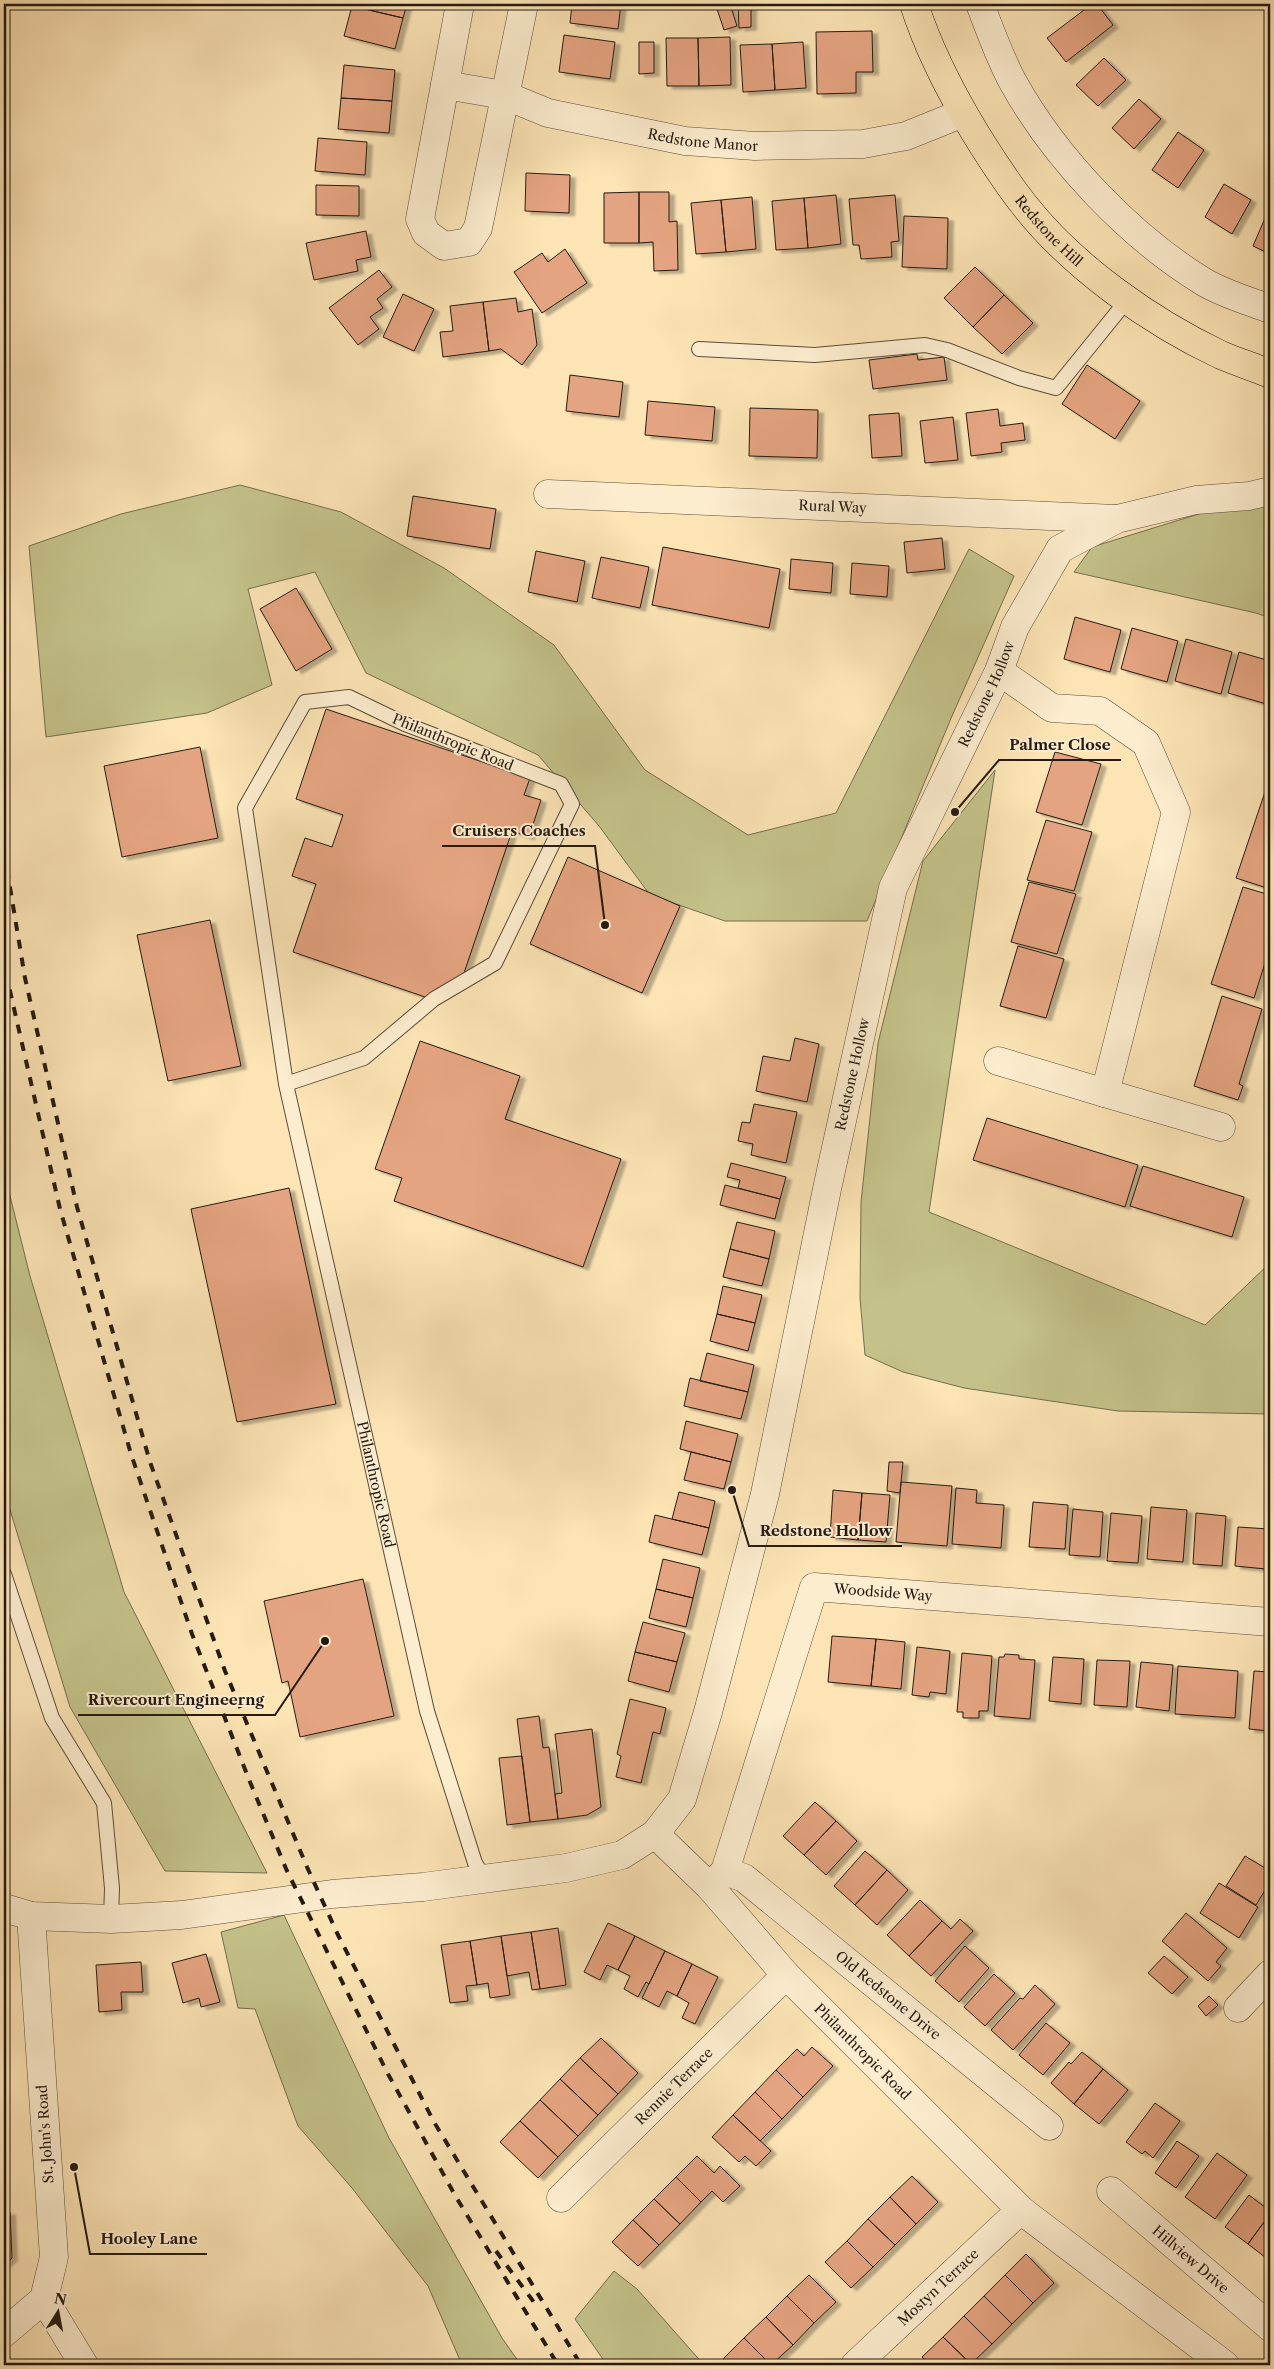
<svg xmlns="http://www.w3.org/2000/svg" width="1274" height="2369" font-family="'Libre Caslon Text',serif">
	<defs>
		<filter id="shadow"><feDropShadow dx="5.5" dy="3" stdDeviation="1" flood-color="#0004"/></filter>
	</defs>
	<rect width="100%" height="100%" fill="#fce4b5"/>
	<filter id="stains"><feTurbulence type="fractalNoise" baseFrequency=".004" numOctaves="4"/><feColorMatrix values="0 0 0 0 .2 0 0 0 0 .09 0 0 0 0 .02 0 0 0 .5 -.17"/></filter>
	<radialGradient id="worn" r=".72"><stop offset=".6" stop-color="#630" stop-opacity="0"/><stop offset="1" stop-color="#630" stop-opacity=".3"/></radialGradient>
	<path fill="#c4c28a" stroke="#746e4e" d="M 240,485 L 341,512 L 444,568 L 554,645 L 645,770 L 748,835 L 836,813 L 969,549 L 1014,576 L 952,716 L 867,921 L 725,921 L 650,895 L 599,826 L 538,755 L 366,673 L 315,572 L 248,589 L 272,685 L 207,713 L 46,737 L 29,546 L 121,514 Z
		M 1270,496 L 1270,618 L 1256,613 L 1074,572 L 1092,547 L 1231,504 Z
		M 995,770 L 929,1212 L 1205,1325 L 1270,1263 L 1270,1414 L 1118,1411 L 964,1388 L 903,1372 L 865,1355 L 860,1298 L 861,1202 L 878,1043 L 923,861 Z
		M 4,1172 L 30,1276 L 124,1592 L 267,1873 L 165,1871 L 70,1707 L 4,1490 Z
		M 284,1915 L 389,2138 L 502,2338 L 521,2365 L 462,2365 L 428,2286 L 352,2188 L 298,2126 L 255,2009 L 238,2008 L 221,1932 Z
		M 614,2271 L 637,2289 L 704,2365 L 607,2365 L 575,2319 Z"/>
	<path fill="#e5a481" stroke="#251a12" filter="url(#shadow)" d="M 352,4 L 407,4 L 403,18 L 352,6 Z
		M 572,4 L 621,4 L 618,29 L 570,23 Z
		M 721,4 L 730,4 L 737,26 L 724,30 L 716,6 Z
		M 738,4 L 751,4 L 751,27 L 739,28 Z
		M 1092,4 L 1097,4 L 1113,25 L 1066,62 L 1047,38 Z
		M 352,6 L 403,18 L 395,49 L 344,36 Z
		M 872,31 L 873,72 L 856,72 L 856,93 L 817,94 L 816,32 Z
		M 564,35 L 615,42 L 610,79 L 559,72 Z
		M 730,37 L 731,85 L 699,86 L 698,38 Z
		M 666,38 L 698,38 L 699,86 L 667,86 Z
		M 639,42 L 654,42 L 654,73 L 639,74 Z
		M 803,42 L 806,88 L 775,90 L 772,44 Z
		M 772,44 L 775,90 L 743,92 L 740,45 Z
		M 1104,58 L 1126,80 L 1098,106 L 1076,85 Z
		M 344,65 L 395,70 L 392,101 L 341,98 Z
		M 341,98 L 392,101 L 389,133 L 338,129 Z
		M 1139,99 L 1161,119 L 1134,149 L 1112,128 Z
		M 1178,132 L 1204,150 L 1178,188 L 1152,170 Z
		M 318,138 L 367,142 L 365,175 L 315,171 Z
		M 526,173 L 570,175 L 569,213 L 525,211 Z
		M 1224,184 L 1251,200 L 1232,234 L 1205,217 Z
		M 316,185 L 359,186 L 359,216 L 316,215 Z
		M 639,192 L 639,243 L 604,243 L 604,193 Z
		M 639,192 L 669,192 L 669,222 L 677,221 L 678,270 L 654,271 L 653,242 L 639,243 Z
		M 836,195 L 841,244 L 808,248 L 804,198 Z
		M 895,195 L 899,241 L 891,242 L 892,257 L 861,259 L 859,245 L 853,245 L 849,199 Z
		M 752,197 L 756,249 L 726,252 L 721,200 Z
		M 804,198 L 808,248 L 776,250 L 772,201 Z
		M 721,200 L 726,252 L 696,254 L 691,203 Z
		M 1269,209 L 1270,209 L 1270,254 L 1253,246 Z
		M 904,216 L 948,218 L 947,269 L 902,267 Z
		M 366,231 L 371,257 L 356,260 L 358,271 L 314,280 L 306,243 Z
		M 565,249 L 587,283 L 542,313 L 514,272 L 542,253 L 548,262 Z
		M 975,267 L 1004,295 L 973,327 L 944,298 Z
		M 379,270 L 392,287 L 377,299 L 383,308 L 370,317 L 379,329 L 358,345 L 329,308 Z
		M 403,294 L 434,309 L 414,351 L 383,337 Z
		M 1004,295 L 1033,323 L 1002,354 L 973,327 Z
		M 516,298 L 518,312 L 532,309 L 537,345 L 522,365 L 501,349 L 489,351 L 483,302 Z
		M 483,302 L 489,351 L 443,357 L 440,332 L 453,331 L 450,306 Z
		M 917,354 L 918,360 L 944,357 L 947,380 L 873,389 L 869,360 Z
		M 1087,365 L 1140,401 L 1115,439 L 1062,404 Z
		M 570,375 L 623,382 L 619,417 L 566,411 Z
		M 648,401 L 715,407 L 712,441 L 645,435 Z
		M 750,408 L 818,410 L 817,458 L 749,456 Z
		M 998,409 L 1000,426 L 1023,423 L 1025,440 L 1001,443 L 1002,452 L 971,456 L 966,413 Z
		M 899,413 L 902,456 L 872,458 L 869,415 Z
		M 953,417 L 958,460 L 925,463 L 920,421 Z
		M 413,496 L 496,509 L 490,549 L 407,536 Z
		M 942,538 L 945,569 L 907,573 L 904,542 Z
		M 663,547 L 780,569 L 769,628 L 652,605 Z
		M 536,551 L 585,561 L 577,602 L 528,592 Z
		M 601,557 L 649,567 L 640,608 L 592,598 Z
		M 791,559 L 833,563 L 831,593 L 789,589 Z
		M 852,563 L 889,566 L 887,597 L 850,594 Z
		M 296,588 L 332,649 L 296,671 L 260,609 Z
		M 1075,617 L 1121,630 L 1110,672 L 1064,659 Z
		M 1132,628 L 1178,641 L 1167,682 L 1121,669 Z
		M 1186,639 L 1232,652 L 1221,694 L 1175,681 Z
		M 1239,652 L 1270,661 L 1270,705 L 1228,693 Z
		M 326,709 L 530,778 L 524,795 L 541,800 L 529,837 L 512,831 L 462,979 L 431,999 L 293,952 L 316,884 L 292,876 L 305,838 L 332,847 L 343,815 L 296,799 Z
		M 200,747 L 218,838 L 122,857 L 104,766 Z
		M 1055,752 L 1101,764 L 1082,825 L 1036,812 Z
		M 1270,777 L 1270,889 L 1236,878 Z
		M 1046,820 L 1092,832 L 1074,891 L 1027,880 Z
		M 568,857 L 680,906 L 642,993 L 530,944 Z
		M 1029,882 L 1076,894 L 1057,954 L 1011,942 Z
		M 1243,887 L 1270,895 L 1270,947 L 1254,998 L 1211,984 Z
		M 210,920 L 241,1066 L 168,1081 L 137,935 Z
		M 1018,946 L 1064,959 L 1046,1018 L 1000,1006 Z
		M 1222,996 L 1262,1009 L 1239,1084 L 1243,1086 L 1238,1100 L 1194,1086 Z
		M 795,1038 L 819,1044 L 807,1102 L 756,1091 L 763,1056 L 790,1061 Z
		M 420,1041 L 520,1076 L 505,1119 L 621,1159 L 583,1267 L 394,1201 L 402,1178 L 375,1169 Z
		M 754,1104 L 797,1112 L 786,1163 L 751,1155 L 753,1144 L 738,1141 L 742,1122 L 750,1123 Z
		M 987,1118 L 1138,1165 L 1125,1207 L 973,1160 Z
		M 731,1163 L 786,1177 L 780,1199 L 738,1188 L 740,1180 L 727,1177 Z
		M 1143,1166 L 1244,1197 L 1232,1237 L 1130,1206 Z
		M 725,1185 L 780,1199 L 775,1219 L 720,1205 Z
		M 289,1188 L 336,1404 L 237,1422 L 191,1209 Z
		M 737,1222 L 775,1231 L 769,1259 L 730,1249 Z
		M 730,1249 L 769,1259 L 762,1286 L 723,1277 Z
		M 723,1286 L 762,1295 L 755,1323 L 717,1314 Z
		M 717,1314 L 755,1323 L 748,1351 L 710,1341 Z
		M 707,1353 L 754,1365 L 748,1392 L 700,1381 Z
		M 690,1378 L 748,1392 L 741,1419 L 684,1406 Z
		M 686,1421 L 738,1434 L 731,1462 L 680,1449 Z
		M 691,1452 L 731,1462 L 724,1489 L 684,1480 Z
		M 889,1462 L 903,1462 L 900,1493 L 887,1491 Z
		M 901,1482 L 952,1486 L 947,1546 L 896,1542 Z
		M 956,1488 L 977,1490 L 976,1503 L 1004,1505 L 1001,1548 L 952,1544 Z
		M 833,1490 L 862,1493 L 858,1540 L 830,1537 Z
		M 679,1492 L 715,1501 L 709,1528 L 672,1519 Z
		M 862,1493 L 890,1495 L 886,1542 L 858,1540 Z
		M 1033,1502 L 1068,1505 L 1065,1549 L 1029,1547 Z
		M 1151,1507 L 1187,1510 L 1183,1562 L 1147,1559 Z
		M 1073,1509 L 1103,1512 L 1100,1557 L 1069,1555 Z
		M 1111,1513 L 1142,1516 L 1138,1563 L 1107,1561 Z
		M 1196,1513 L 1226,1516 L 1222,1566 L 1193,1564 Z
		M 655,1515 L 709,1528 L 702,1555 L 649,1542 Z
		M 1270,1518 L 1270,1569 L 1266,1569 Z
		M 1238,1527 L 1269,1529 L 1266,1569 L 1235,1566 Z
		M 663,1559 L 700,1568 L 693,1598 L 656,1589 Z
		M 363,1579 L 394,1716 L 300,1737 L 288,1681 L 282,1683 L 264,1601 Z
		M 656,1589 L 693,1598 L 686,1627 L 649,1618 Z
		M 643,1622 L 685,1633 L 677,1662 L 635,1652 Z
		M 832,1636 L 876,1639 L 871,1686 L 828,1682 Z
		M 876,1639 L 905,1642 L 901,1689 L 871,1686 Z
		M 917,1647 L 950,1651 L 946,1694 L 930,1692 L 929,1697 L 912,1695 Z
		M 635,1652 L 677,1662 L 669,1692 L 628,1681 Z
		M 962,1653 L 992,1656 L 988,1711 L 979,1711 L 979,1718 L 963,1718 L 963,1712 L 957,1712 Z
		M 1005,1654 L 1019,1655 L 1019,1659 L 1035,1660 L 1030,1719 L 994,1716 L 999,1657 L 1004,1657 Z
		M 1053,1657 L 1084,1659 L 1081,1704 L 1049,1701 Z
		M 1097,1660 L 1130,1661 L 1127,1707 L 1094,1705 Z
		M 1141,1662 L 1173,1665 L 1169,1711 L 1136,1707 Z
		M 1178,1666 L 1238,1671 L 1235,1718 L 1175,1714 Z
		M 1254,1671 L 1270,1672 L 1270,1731 L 1249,1729 Z
		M 630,1699 L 666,1708 L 660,1734 L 653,1732 L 641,1783 L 616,1777 L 621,1756 L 617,1754 Z
		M 539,1716 L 543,1748 L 549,1747 L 558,1819 L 530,1822 L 517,1719 Z
		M 592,1729 L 601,1807 L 587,1815 L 558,1819 L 555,1794 L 562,1793 L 555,1734 Z
		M 522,1756 L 530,1822 L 507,1825 L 499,1758 Z
		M 815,1802 L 836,1821 L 804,1855 L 783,1836 Z
		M 836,1821 L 857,1841 L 826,1875 L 804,1855 Z
		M 865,1851 L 887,1870 L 855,1905 L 834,1886 Z
		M 1245,1856 L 1270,1871 L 1270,1882 L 1256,1905 L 1226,1886 Z
		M 887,1870 L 908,1890 L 877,1925 L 855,1905 Z
		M 1219,1883 L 1258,1907 L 1239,1938 L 1200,1913 Z
		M 920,1900 L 942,1921 L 909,1956 L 887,1935 Z
		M 1186,1913 L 1227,1948 L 1216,1962 L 1221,1966 L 1208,1981 L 1162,1941 Z
		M 960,1919 L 973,1931 L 931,1976 L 909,1956 L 942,1921 L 951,1929 Z
		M 608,1923 L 635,1936 L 618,1970 L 607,1965 L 600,1980 L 584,1972 Z
		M 558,1928 L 566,1985 L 540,1989 L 531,1932 Z
		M 531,1932 L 540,1989 L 532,1990 L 529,1972 L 507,1976 L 501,1936 Z
		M 501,1936 L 510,1995 L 490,1998 L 488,1983 L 477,1985 L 470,1941 Z
		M 635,1936 L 665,1951 L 649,1984 L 646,1982 L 638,1997 L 624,1989 L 630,1976 L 618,1970 Z
		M 470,1941 L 477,1985 L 466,1986 L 468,2001 L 450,2003 L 441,1945 Z
		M 965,1946 L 989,1968 L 959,2002 L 935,1981 Z
		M 665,1951 L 692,1964 L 677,1996 L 667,1991 L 659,2007 L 642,1998 Z
		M 206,1954 L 220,2002 L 201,2007 L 199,1998 L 183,2003 L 172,1963 Z
		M 1164,1956 L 1188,1977 L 1172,1994 L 1148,1973 Z
		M 141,1962 L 143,1992 L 121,1992 L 122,2010 L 99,2012 L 96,1965 Z
		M 692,1964 L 718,1977 L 695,2024 L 682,2018 L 689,2003 L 677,1996 Z
		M 994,1974 L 1015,1993 L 985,2026 L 964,2007 Z
		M 1035,1985 L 1055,2004 L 1013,2050 L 991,2030 L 1020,1998 L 1023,1999 Z
		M 1209,1996 L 1218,2005 L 1206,2016 L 1198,2006 Z
		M 1046,2023 L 1070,2043 L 1043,2075 L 1019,2055 Z
		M 601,2038 L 638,2073 L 618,2094 L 580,2058 Z
		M 812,2047 L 833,2066 L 803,2097 L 776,2070 L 797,2049 L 804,2056 Z
		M 1082,2052 L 1103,2069 L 1074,2104 L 1051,2083 L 1069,2062 L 1071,2064 Z
		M 580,2058 L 618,2094 L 598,2115 L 560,2079 Z
		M 1103,2069 L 1128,2090 L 1099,2124 L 1074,2104 Z
		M 776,2070 L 803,2097 L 782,2119 L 755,2092 Z
		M 560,2079 L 598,2115 L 578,2136 L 540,2100 Z
		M 755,2092 L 782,2119 L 760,2141 L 733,2115 Z
		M 540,2100 L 578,2136 L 558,2157 L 520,2121 Z
		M 1155,2103 L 1180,2121 L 1153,2158 L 1145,2151 L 1142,2154 L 1126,2142 Z
		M 733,2115 L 771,2151 L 756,2166 L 745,2156 L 739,2162 L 712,2137 Z
		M 520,2121 L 558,2157 L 538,2178 L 500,2142 Z
		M 1177,2141 L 1199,2156 L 1176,2188 L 1155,2173 Z
		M 1217,2153 L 1247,2175 L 1215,2219 L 1185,2197 Z
		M 697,2156 L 714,2173 L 720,2166 L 740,2186 L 723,2202 L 712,2191 L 701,2202 L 676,2177 Z
		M 912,2176 L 938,2202 L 916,2224 L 890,2197 Z
		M 676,2177 L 701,2202 L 680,2224 L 654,2199 Z
		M 1249,2195 L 1270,2211 L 1270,2214 L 1248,2244 L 1225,2227 Z
		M 890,2197 L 916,2224 L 895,2245 L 868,2219 Z
		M 654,2199 L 680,2224 L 659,2245 L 633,2220 Z
		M 4,2212 L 10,2212 L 12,2258 L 4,2265 Z
		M 1270,2214 L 1270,2261 L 1248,2244 Z
		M 868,2219 L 895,2245 L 873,2267 L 847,2241 Z
		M 633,2220 L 659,2245 L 638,2266 L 612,2242 Z
		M 847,2241 L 873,2267 L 851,2288 L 825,2262 Z
		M 1026,2254 L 1054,2283 L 1033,2303 L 1005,2275 Z
		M 809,2275 L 836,2302 L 814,2323 L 787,2296 Z
		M 1005,2275 L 1033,2303 L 1012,2324 L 984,2296 Z
		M 787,2296 L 814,2323 L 793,2345 L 766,2317 Z
		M 984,2296 L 1012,2324 L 992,2344 L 964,2316 Z
		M 964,2316 L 992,2344 L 971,2364 L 943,2337 Z
		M 766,2317 L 793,2345 L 771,2365 L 744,2338 Z
		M 943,2337 L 971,2364 L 970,2365 L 931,2365 L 922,2357 Z
		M 744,2338 L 771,2365 L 729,2365 L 723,2359 Z"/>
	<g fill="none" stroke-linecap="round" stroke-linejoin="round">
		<g stroke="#5b4c3b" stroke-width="16">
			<g id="service">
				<path d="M 699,349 L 815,355 L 925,345 L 947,350 L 1019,378 L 1056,388 L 1128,299"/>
				<path id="s1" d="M 286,1084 L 364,1058 L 434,999 L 495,963 L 572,804 L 561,784 L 405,724 L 349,697 L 305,702 L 245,808 L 286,1084 L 427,1711 L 475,1863 L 485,1879"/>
				<path d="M 4,1574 L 52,1718 L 104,1803 L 112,1888 L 111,1919"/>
			</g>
		</g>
		<g stroke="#5b4c3b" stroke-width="29">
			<g id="minor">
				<path d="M 460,4 L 420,219 L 426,233 L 444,246 L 469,242 L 478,228 L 524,4"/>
				<path d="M 980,4 C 990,30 1000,59 1014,84 C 1056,159 1130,237 1204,282 C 1224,294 1249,301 1270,309"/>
				<path id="s2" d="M 445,85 L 504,95 L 548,113 L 685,141 L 755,146 L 863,144 L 906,136 L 963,113"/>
				<path id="s3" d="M 548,494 L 1116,519"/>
				<path d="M 999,671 L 1052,708 L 1100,711 L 1146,743 L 1176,812 L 1105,1093 L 1221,1127"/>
				<path d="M 998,1061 L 1105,1093"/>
				<path id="s4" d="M 655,1834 L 710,1887 L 786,1975 L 1022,2211 L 1225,2365"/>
				<path id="s5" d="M 725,1871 L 744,1878 L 1049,2126"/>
				<path id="s6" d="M 710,1887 L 725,1871 L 814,1587 L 1270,1622"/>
				<path id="s7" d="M 4,1908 L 31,1916 L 111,1919 L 182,1915 L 332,1894 L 423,1887 L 566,1868 L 622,1855 L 655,1834 L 682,1799 L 708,1712 L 765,1494 L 827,1189 L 893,888 L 999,671 L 1015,627 L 1060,549 L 1117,519 L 1196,500 L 1249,496 L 1270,491"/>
				<path d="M 1238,2008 L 1270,1974"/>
				<path id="s8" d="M 1111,2191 L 1270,2327"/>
				<path id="s9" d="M 561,2198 L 786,1975"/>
				<path d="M 44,2299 L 84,2365"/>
				<path d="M 4,2333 L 44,2299 L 54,2257 L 31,1916"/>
				<path id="s10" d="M 855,2365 L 1012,2218 L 1022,2211"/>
			</g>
		</g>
		<g stroke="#251a12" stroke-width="29">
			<g id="primary">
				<path id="s11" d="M 914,4 C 928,48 950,91 974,131 C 990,157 1006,182 1025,206 C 1073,267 1151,322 1221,355 C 1237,362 1254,367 1270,374"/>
			</g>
		</g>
		<use href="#service" stroke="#fdedcf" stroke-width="14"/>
		<use href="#minor" stroke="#fdedcf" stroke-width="28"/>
		<use href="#primary" stroke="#fce4b5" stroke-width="28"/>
		<path stroke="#251a12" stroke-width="4" stroke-dasharray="9 9" stroke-linecap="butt" d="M 4,851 L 25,978 L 77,1207 L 150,1462 L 225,1671 L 307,1867 L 338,1935 L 434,2122 L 581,2365
			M 4,954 L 7,978 L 60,1209 L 131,1454 L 192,1634 L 250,1782 L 287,1871 L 388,2074 L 456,2197 L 558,2365
			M 496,2251 L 536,2305"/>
	</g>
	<g text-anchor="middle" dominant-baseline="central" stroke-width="4" stroke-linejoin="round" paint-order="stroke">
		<g font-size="14" fill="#251a12" stroke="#fdedcf">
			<text stroke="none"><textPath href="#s2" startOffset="265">Redstone Manor</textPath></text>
			<text stroke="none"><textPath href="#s11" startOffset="266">Redstone Hill</textPath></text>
			<text stroke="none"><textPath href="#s3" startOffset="285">Rural Way</textPath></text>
			<text stroke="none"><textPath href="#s7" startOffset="1858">Redstone Hollow</textPath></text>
			<text transform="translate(453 742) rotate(22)">Philanthropic Road</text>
			<text stroke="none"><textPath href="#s7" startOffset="1452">Redstone Hollow</textPath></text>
			<text stroke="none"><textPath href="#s1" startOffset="1529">Philanthropic Road</textPath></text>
			<text stroke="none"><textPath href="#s6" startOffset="389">Woodside Way</textPath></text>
			<text stroke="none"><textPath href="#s5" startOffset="206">Old Redstone Drive</textPath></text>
			<text stroke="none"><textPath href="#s4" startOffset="301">Philanthropic Road</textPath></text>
			<text stroke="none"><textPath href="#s9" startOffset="159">Rennie Terrace</textPath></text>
			<text transform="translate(45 2134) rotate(-94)">St. John's Road</text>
			<text stroke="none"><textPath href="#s8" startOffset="105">Hillview Drive</textPath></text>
			<text stroke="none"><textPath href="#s10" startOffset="114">Mostyn Terrace</textPath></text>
		</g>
	</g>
	<path fill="none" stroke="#251a12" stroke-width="2" d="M955 812L999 760H1121M605 925L595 846H442M732 1490L749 1546H902M325 1641L275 1715H78M74 2167L90 2254H207"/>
	<g fill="#251a12" stroke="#fdedcf" stroke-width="2">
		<circle cx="955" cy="812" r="5"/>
		<circle cx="605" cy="925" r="5"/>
		<circle cx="732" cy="1490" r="5"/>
		<circle cx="325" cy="1641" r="5"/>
		<circle cx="74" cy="2167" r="5"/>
	</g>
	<g font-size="15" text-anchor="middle" font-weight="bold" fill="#251a12" stroke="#fdedcf" stroke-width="4" stroke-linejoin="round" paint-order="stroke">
		<text x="1060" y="750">Palmer Close</text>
		<text x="519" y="836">Cruisers Coaches</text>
		<text x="826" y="1536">Redstone Hollow</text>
		<text x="176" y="1705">Rivercourt Engineerng</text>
		<text x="149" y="2244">Hooley Lane</text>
	</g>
	<rect width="1274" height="2369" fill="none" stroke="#fce4b5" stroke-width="20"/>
	<rect x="5" y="5" width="1264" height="2359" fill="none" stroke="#251a12" stroke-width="2.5"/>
	<rect x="10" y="10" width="1254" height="2349" fill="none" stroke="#251a12"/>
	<g transform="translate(58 2312) rotate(11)" stroke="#fdedcf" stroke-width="4" paint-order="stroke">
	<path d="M0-4L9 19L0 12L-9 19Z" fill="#251a12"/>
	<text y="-8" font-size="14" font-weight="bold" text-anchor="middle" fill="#251a12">N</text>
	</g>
	<rect width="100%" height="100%" filter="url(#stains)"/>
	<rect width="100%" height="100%" fill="url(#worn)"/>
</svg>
